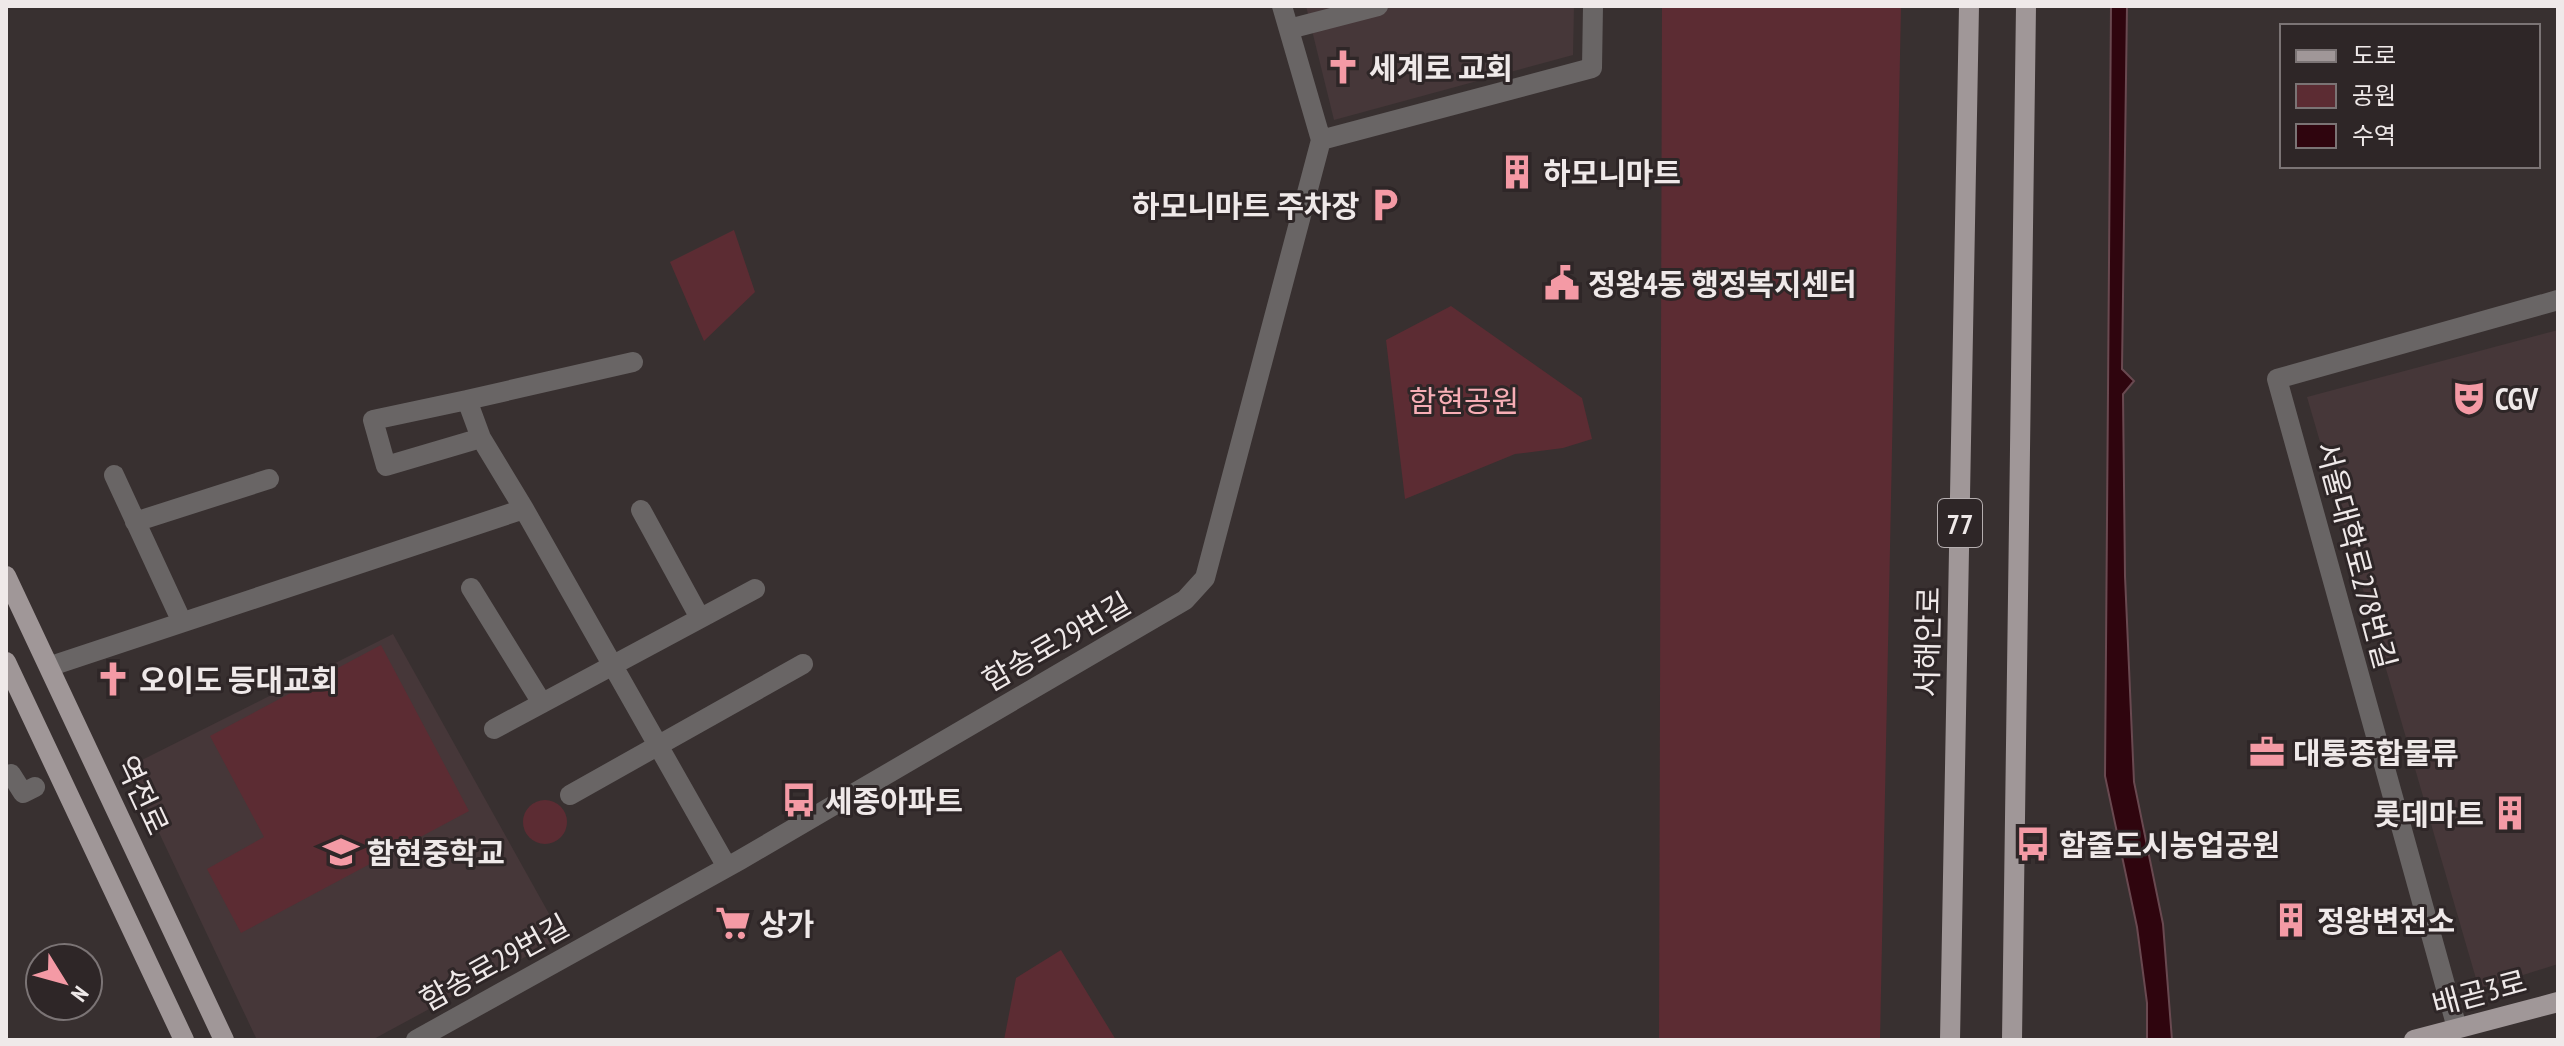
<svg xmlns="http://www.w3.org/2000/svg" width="2564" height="1046" font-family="'PT Sans Narrow','Noto Sans KR',sans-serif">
	<rect width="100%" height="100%" fill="#383030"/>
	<path fill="#463739" d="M 1306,6 L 1574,6 L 1573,55 L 1334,120 Z
		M 2558,330 L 2558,964 L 2479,989 L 2307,397 Z
		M 393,634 L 562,937 L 372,1040 L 257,1040 L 128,767 Z"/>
	<path fill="#5c2c33" d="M 1662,6 L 1901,6 L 1880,1040 L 1659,1040 Z
		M 734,230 L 755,292 L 704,341 L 670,262 Z
		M 1451,306 L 1582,398 L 1592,439 L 1563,448 L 1515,454 L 1405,499 L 1386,340 Z
		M 381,645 L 469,811 L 241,933 L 207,869 L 264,837 L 210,736 Z
		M523 822a22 22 0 1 1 44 0a22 22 0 1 1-44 0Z
		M 1061,950 L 1116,1040 L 1004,1040 L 1016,978 Z"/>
	<path fill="#2f050e" stroke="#694950" stroke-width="2" d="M 2111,6 L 2127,6 L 2122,369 L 2134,381 L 2123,394 L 2125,576 L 2134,782 L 2163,924 L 2172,1040 L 2147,1040 L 2147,1003 L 2137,927 L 2105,776 Z"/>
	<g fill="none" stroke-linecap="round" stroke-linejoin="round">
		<path stroke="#696565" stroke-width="20" d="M 1289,29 L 1378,6
			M 1321,140 L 1592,68 L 1593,6
			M 467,400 L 633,362
			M 481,438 L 467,400 L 373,420 L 386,466 L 481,438 L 524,509
			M 114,475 L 182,622
			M 641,510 L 700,618
			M 135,522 L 269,479
			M 471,588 L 542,703
			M 51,666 L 524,509 L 727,867
			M 494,729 L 755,589
			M 11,774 L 23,793 L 35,787
			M 570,795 L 803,664
			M 2457,1028 L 2277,379 L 2558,300
			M 416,1040 L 740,860 L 1185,600 L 1205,578 L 1321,140 L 1282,6"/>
		<path stroke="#a09798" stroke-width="20" d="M 6,576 L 224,1040
			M 6,662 L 184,1040
			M 1950,1040 L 1969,6
			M 2012,1040 L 2026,6
			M 2414,1040 L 2558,1002"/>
	</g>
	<defs>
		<g id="church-bare" transform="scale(2.76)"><path d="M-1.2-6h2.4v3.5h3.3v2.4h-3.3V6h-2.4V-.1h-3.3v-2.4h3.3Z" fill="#f49aa5" stroke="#2e2627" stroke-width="2.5" paint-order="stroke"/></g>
		<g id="building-bare" transform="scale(2.76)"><path d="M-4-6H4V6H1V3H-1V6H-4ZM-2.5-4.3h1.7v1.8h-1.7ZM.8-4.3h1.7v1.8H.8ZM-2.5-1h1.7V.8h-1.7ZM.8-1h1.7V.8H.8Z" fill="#f49aa5" stroke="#2e2627" stroke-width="2.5" paint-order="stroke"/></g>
		<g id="parking-bare" transform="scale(2.76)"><path d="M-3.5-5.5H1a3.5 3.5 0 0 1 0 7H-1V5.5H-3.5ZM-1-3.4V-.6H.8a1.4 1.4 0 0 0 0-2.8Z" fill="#f49aa5" stroke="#2e2627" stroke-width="2.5" paint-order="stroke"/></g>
		<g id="civic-bare" transform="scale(2.76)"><path d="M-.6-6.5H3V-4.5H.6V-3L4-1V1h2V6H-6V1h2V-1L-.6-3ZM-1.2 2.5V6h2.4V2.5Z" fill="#f49aa5" stroke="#2e2627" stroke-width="2.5" paint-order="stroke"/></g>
		<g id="theatre-bare" transform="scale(2.76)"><path d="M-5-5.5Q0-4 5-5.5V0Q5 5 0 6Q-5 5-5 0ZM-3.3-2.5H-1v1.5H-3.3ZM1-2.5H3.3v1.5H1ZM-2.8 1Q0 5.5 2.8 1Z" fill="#f49aa5" stroke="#2e2627" stroke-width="2.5" paint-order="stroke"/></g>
		<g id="office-bare" transform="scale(2.76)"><path d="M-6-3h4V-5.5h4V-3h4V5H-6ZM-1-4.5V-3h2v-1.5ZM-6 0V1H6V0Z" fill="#f49aa5" stroke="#2e2627" stroke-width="2.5" paint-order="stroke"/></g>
		<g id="bus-bare" transform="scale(2.76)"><path d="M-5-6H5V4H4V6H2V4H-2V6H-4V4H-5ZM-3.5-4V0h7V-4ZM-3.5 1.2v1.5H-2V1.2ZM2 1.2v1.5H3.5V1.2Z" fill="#f49aa5" stroke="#2e2627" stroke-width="2.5" paint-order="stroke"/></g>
		<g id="school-bare" transform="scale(2.76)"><path d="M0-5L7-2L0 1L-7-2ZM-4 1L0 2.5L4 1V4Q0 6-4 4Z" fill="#f49aa5" stroke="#2e2627" stroke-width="2.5" paint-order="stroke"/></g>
		<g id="supermarket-bare" transform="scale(2.76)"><path d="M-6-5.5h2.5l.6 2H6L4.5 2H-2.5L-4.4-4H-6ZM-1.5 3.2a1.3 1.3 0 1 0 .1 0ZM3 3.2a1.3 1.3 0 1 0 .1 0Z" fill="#f49aa5" stroke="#2e2627" stroke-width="2.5" paint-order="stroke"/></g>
	</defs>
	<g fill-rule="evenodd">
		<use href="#church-bare" x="1343" y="67"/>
		<use href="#building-bare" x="1517" y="172"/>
		<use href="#parking-bare" x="1385" y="205"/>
		<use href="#civic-bare" x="1562" y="283"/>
		<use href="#theatre-bare" x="2469" y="398"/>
		<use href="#church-bare" x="113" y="679"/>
		<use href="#office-bare" x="2267" y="752"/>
		<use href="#bus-bare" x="799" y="800"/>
		<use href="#building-bare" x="2510" y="813"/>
		<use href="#bus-bare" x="2033" y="844"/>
		<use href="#school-bare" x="341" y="852"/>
		<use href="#building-bare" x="2291" y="920"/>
		<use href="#supermarket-bare" x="733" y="923"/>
	</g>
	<g text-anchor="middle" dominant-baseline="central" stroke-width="6" stroke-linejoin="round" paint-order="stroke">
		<rect fill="#2e2627" stroke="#b5aeaf" stroke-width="2" x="1938" y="499" width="44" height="48" rx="6"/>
		<g font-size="28" font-weight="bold" fill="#efe9e9">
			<text x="1960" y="523">77</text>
		</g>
		<g font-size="30" font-weight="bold" fill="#efe9e9" stroke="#2e2627" text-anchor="start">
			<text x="1369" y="67">세계로 교회</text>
			<text x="1543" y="172">하모니마트</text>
			<text x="1359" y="205" text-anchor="end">하모니마트 주차장</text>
			<text x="1588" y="283">정왕4동 행정복지센터</text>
			<text x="2495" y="398">CGV</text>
			<text x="139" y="679">오이도 등대교회</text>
			<text x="2293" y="752">대통종합물류</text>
			<text x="825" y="800">세종아파트</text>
			<text x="2484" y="813" text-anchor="end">롯데마트</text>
			<text x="2059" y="844">함줄도시농업공원</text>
			<text x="367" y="852">함현중학교</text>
			<text x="2317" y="920">정왕변전소</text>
			<text x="759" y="923">상가</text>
		</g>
		<g font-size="30" fill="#f8aeb6" stroke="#2e2627">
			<text x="1464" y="400">함현공원</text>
		</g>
		<g font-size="30" fill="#efe9e9" stroke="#2e2627">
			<text transform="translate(2357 555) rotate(75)">서울대학로278번길</text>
			<text transform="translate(1056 641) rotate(-30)">함송로29번길</text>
			<text transform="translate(1927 642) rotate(-89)">서해안로</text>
			<text transform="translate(143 795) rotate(65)">역전로</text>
			<text transform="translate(494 962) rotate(-29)">함송로29번길</text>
			<text transform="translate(2479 992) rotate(-15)">배곧3로</text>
		</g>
	</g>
	<rect width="2564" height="1046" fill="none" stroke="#efe9e9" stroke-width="16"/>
	<rect x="2280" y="24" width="260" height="144" fill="#2e2627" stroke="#7b7475" stroke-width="2"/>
	<rect x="2296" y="50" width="40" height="12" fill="#a09798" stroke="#7b7475" stroke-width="2"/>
	<text x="2352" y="64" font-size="24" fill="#efe9e9">도로</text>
	<rect x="2296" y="84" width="40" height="24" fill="#5c2c33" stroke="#7b7475" stroke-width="2"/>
	<text x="2352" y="104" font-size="24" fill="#efe9e9">공원</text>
	<rect x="2296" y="124" width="40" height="24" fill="#2f050e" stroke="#7b7475" stroke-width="2"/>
	<text x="2352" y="144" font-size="24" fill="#efe9e9">수역</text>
	<g transform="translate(64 982) rotate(127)"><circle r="38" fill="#2e2627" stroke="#7b7475" stroke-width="2"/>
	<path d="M0-6L14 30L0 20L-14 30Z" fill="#f49aa5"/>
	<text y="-12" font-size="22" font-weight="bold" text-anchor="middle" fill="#efe9e9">N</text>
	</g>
</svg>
